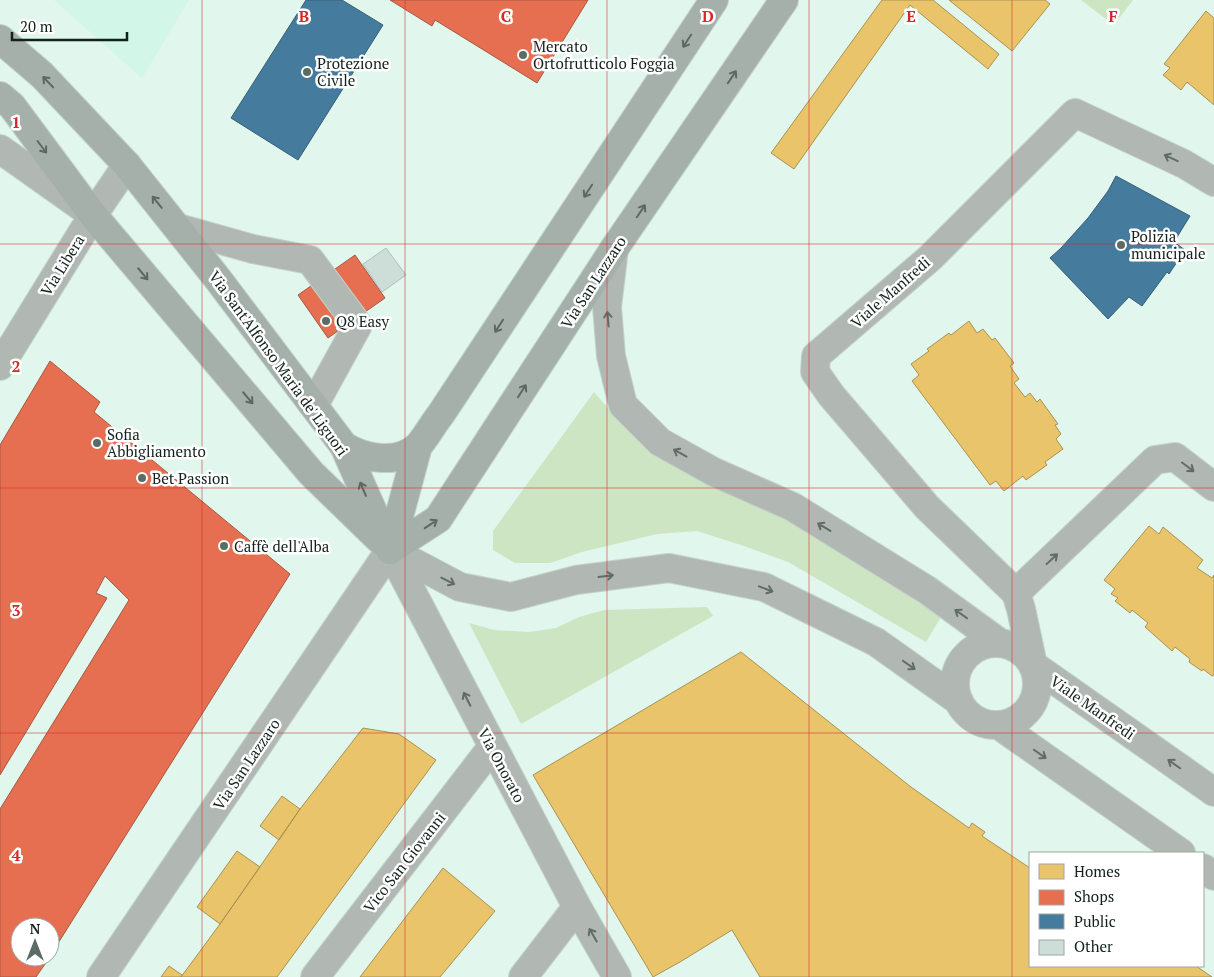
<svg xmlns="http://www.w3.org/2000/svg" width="1214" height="977" font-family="'PT Serif',serif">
	<rect width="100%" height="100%" fill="#e1f6ed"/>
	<path fill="#d2f6e7" d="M 54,0 L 189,0 L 142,78 Z"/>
	<path fill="#cde5c2" d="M 1081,0 L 1133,0 L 1114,25 Z
		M 594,392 L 620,422 L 633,434 L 718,486 L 820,537 L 941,617 L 926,642 L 788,562 L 741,545 L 697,531 L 657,534 L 582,552 L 550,563 L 515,563 L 493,550 L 493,531 Z
		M 707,607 L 713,616 L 521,724 L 469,623 L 494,630 L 529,632 L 556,628 L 579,617 L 604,610 Z"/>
	<path fill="#e9c46a" stroke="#a89352" d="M 882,0 L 933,0 L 999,54 L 988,69 L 910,5 L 794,169 L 771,153 Z
		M 949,0 L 1045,0 L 1050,4 L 1012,51 Z
		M 1206,11 L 1214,18 L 1214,105 L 1187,82 L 1181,90 L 1163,75 L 1170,68 L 1164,64 Z
		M 969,321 L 977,333 L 983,329 L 992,340 L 995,338 L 1014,363 L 1010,366 L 1019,379 L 1014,383 L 1025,397 L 1030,393 L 1037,402 L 1040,399 L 1058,424 L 1055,425 L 1061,434 L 1056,439 L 1063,449 L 1045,462 L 1047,465 L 1026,480 L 1023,476 L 1004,491 L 996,481 L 990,485 L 912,381 L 919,375 L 911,364 L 929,351 L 927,349 L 949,333 L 951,335 Z
		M 1149,526 L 1159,534 L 1163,527 L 1203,560 L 1197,568 L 1212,578 L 1214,575 L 1214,675 L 1212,676 L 1203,669 L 1202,671 L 1189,662 L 1190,659 L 1175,647 L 1172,651 L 1145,627 L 1148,623 L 1132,610 L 1130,613 L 1115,601 L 1118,598 L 1111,594 L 1115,589 L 1104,580 Z
		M 741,652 L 911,787 L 969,828 L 972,823 L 985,832 L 982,836 L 1030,868 L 1030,966 L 1196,966 L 1212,977 L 760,977 L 732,930 L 680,962 L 653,977 L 533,775 Z
		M 363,728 L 399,734 L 436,760 L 277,977 L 181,977 L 220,924 L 300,809 Z
		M 282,796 L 300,809 L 279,840 L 260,826 Z
		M 237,851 L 260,867 L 220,924 L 197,907 Z
		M 443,868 L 495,911 L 440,977 L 360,977 Z
		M 169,966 L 182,975 L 181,977 L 161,977 Z"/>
	<path fill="#e76f51" stroke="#a75841" d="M 390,0 L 588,0 L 537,83 L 435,20 L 432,26 Z
		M 355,255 L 385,298 L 328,338 L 298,295 Z
		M 50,361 L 100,402 L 94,412 L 290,574 L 50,956 L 50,927 L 20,927 L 20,957 L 50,957 L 36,977 L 0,977 L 0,809 L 129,600 L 105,576 L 96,593 L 107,598 L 0,775 L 0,445 Z"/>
	<path fill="#457b9d" stroke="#366076" d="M 306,0 L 342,0 L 383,25 L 298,160 L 231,118 Z
		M 1116,176 L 1190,216 L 1174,242 L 1185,250 L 1169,274 L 1167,272 L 1142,306 L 1129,297 L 1108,319 L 1050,258 L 1061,248 L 1088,218 L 1108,191 Z"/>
	<path fill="#cdded9" stroke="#aec0bb" d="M 386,248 L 406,275 L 382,292 L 363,264 Z"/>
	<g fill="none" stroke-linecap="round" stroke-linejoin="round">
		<g stroke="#c2d2cb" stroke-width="30">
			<path id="minor" d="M 0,149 L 86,210
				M 1214,182 L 1184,164 L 1075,113 L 930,258 L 816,356 L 815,372 L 831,395 L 927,507 L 1016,593 L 1021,609 L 1033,665 L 1214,792
				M 178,228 L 253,249 L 310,260 L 358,325 L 314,405
				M 614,249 L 607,307 L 611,356 L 623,405 L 660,442 L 714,472 L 793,507 L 927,590 L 1000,643
				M 0,366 L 93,215 L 127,165
				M 390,550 L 460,587 L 511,597 L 576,580 L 669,568 L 764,587 L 876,642 L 959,701
				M 390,550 L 577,907 L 617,977
				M 1016,593 L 1155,460 L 1175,457 L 1214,487
				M955 684a41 41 0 1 1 82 0a41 41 0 1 1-82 0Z
				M 1000,726 L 1181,853
				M 1203,868 L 1214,876
				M 101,977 L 390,550
				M 315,977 L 492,747
				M 523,977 L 577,907"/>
		</g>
		<g stroke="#c2d2cb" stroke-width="30">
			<path id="major" d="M 0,39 L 42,75 L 127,165 L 217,278 L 344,446 L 390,550
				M 0,96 L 12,106 L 93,215 L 311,473 L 380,540
				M 344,446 C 365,459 398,465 418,446 C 426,437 433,424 441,414 L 714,0
				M 390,550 L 438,519 L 614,249 L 784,0
				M 390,550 L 418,446"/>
		</g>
		<use href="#minor" stroke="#b1b8b3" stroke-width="28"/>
		<use href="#major" stroke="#a6b0ab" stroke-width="28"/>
	</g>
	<defs><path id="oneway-shaft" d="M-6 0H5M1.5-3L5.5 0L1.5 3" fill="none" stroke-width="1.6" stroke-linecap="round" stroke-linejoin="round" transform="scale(1.25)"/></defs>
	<g stroke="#5c6863">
		<use href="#oneway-shaft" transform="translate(687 41) rotate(123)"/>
		<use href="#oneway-shaft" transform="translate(732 77) rotate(-56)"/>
		<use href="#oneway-shaft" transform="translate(48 82) rotate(-134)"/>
		<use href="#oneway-shaft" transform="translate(42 147) rotate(53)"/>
		<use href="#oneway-shaft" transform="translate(588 191) rotate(123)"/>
		<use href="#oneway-shaft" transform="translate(157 202) rotate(-129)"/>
		<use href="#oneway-shaft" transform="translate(641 211) rotate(-56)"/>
		<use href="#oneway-shaft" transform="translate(143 274) rotate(50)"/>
		<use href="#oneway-shaft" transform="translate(499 326) rotate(123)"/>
		<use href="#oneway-shaft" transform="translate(522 391) rotate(-57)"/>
		<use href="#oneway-shaft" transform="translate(248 398) rotate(50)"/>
		<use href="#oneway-shaft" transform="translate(363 489) rotate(-113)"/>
		<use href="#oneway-shaft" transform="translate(431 524) rotate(-33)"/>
	</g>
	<g stroke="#626c67">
		<use href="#oneway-shaft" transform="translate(1171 158) rotate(-155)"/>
		<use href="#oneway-shaft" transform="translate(608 319) rotate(-95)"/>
		<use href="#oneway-shaft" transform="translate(680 453) rotate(-151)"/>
		<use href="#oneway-shaft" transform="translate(1188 467) rotate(37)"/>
		<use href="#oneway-shaft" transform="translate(824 527) rotate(-149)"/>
		<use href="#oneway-shaft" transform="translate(1052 559) rotate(-43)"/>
		<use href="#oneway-shaft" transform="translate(606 576) rotate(-7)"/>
		<use href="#oneway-shaft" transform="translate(448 581) rotate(27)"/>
		<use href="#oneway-shaft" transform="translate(766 589) rotate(21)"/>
		<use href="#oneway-shaft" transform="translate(961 614) rotate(-145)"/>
		<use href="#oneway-shaft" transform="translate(909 665) rotate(35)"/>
		<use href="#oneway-shaft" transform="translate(467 699) rotate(-117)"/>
		<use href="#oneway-shaft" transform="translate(1040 754) rotate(35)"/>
		<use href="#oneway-shaft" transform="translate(1174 764) rotate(-145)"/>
		<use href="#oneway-shaft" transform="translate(593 935) rotate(-120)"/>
	</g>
	<path fill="none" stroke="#d62828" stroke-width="1" stroke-opacity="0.55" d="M 202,0 L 202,977M 405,0 L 405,977M 607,0 L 607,977M 809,0 L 809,977M 1012,0 L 1012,977M 0,244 L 1214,244M 0,488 L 1214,488M 0,733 L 1214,733"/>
	<g fill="#5a6c64" stroke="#fff" stroke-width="2">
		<circle cx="523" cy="55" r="5"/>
		<circle cx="307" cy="72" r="5"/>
		<circle cx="1121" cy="245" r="5"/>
		<circle cx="326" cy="321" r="5"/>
		<circle cx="97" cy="443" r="5"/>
		<circle cx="142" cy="478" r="5"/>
		<circle cx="224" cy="546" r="5"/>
	</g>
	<g text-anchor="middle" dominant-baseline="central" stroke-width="5" stroke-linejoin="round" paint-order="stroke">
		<g font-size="15" fill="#12211b" stroke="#fff" text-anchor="start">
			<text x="533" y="46">Mercato<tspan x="533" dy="17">Ortofrutticolo Foggia</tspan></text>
			<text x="317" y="63">Protezione<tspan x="317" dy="17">Civile</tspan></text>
			<text x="1131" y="236">Polizia<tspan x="1131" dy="17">municipale</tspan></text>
			<text x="336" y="321">Q8 Easy</text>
			<text x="107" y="434">Sofia<tspan x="107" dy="17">Abbigliamento</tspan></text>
			<text x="152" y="478">Bet Passion</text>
			<text x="234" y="546">Caffè dell'Alba</text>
		</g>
		<g font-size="15" fill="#12211b" stroke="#fff">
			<text transform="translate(62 265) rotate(-58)">Via Libera</text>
			<text transform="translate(593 282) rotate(-57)">Via San Lazzaro</text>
			<text transform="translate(890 292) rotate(-41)">Viale Manfredi</text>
			<text transform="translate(279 363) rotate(54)">Via Sant'Alfonso Maria de' Liguori</text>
			<text transform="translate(1093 707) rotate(35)">Viale Manfredi</text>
			<text transform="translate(246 764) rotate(-56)">Via San Lazzaro</text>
			<text transform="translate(502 765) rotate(62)">Via Onorato</text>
			<text transform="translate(404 862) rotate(-52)">Vico San Giovanni</text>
		</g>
	</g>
	<g font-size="16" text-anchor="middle" font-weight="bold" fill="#d62828" stroke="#fff" stroke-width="5" stroke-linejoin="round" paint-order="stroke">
		<text x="304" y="22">B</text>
		<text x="506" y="22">C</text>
		<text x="708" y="22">D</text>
		<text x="911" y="22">E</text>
		<text x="1113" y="22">F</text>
		<text x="16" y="128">1</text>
		<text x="16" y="372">2</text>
		<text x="16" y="616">3</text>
		<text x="16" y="861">4</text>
	</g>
	<rect x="1029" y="852" width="175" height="115" fill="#ffffff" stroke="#a0a6a4"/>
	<rect x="1039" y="864" width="25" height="15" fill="#e9c46a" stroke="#a0a6a4"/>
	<text x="1074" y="877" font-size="15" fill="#12211b">Homes</text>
	<rect x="1039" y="890" width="25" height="15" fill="#e76f51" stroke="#a0a6a4"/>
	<text x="1074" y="902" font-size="15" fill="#12211b">Shops</text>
	<rect x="1039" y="914" width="25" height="15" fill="#457b9d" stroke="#a0a6a4"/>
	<text x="1074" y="927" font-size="15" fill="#12211b">Public</text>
	<rect x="1039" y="940" width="25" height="15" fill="#cdded9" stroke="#a0a6a4"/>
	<text x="1074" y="952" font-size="15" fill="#12211b">Other</text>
	<g transform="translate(35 942)"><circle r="24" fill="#ffffff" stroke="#a0a6a4"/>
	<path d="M0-4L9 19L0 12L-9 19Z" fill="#5a6c64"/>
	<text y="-8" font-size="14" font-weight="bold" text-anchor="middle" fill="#12211b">N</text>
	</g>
	<path d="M12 32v8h115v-8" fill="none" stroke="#12211b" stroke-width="2.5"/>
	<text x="20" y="32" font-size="15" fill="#12211b" stroke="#ffffff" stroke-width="4" paint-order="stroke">20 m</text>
</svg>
